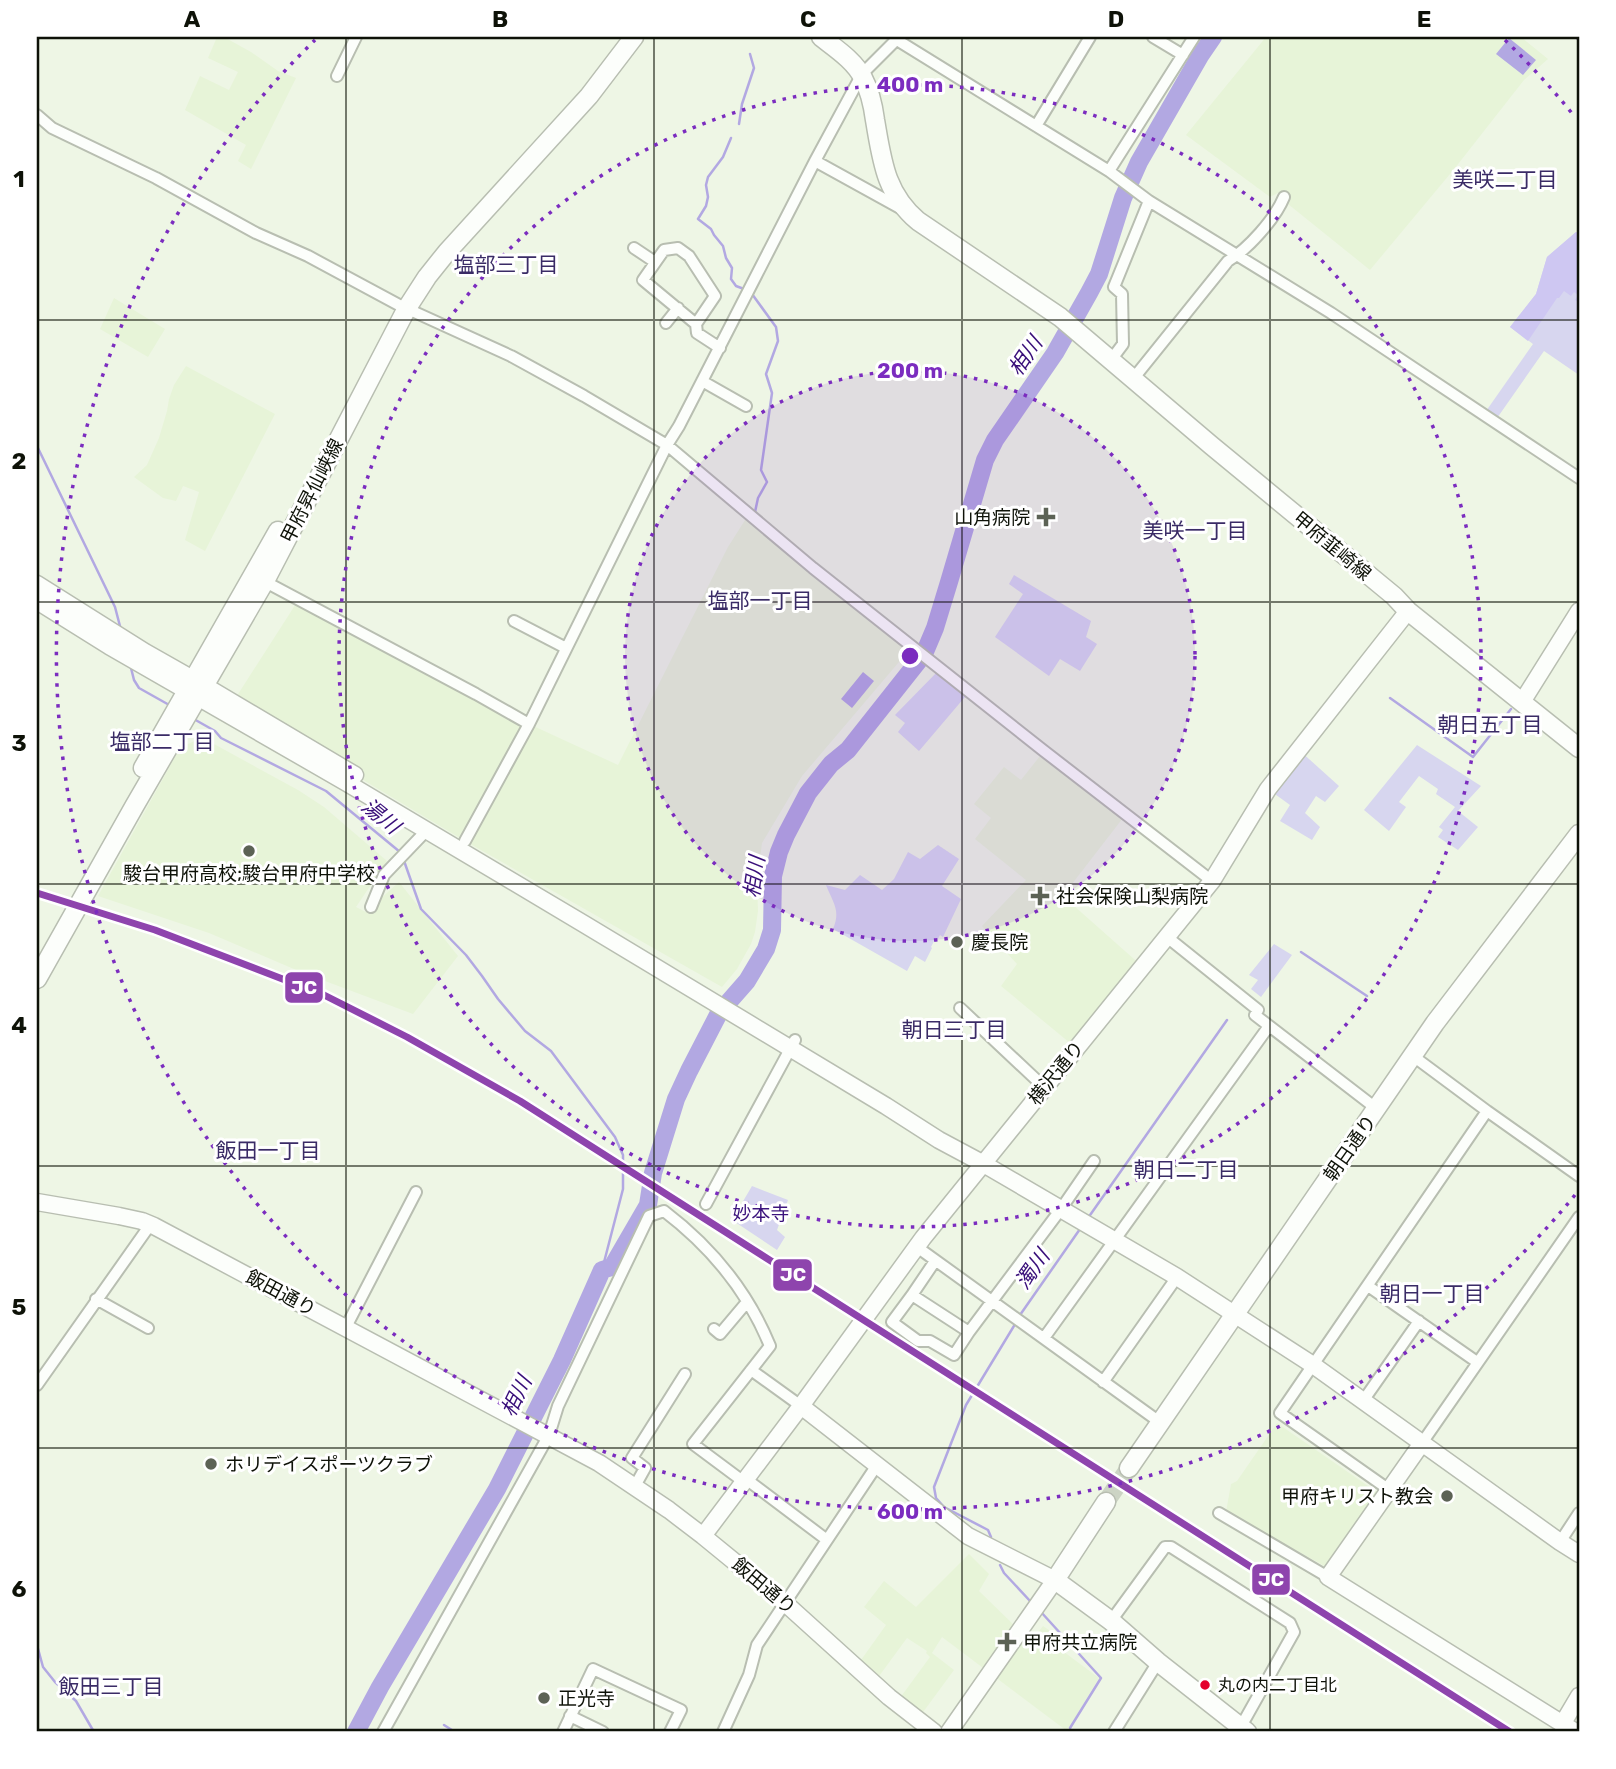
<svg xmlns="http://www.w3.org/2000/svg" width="1616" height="1769" font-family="Rubik,'Noto Sans JP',sans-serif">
	<rect width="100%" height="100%" fill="#eef6e5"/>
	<path fill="#e7f4d8" d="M 217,37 L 224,37 L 251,52 L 278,71 L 296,78 L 251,169 L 238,161 L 246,145 L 185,110 L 200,76 L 229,90 L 238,72 L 208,58 Z
		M 1266,37 L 1521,37 L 1548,59 L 1524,80 L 1455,168 L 1370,270 L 1288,204 L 1287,200 L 1278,193 L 1270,197 L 1186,135 Z
		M 114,298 L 165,329 L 148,357 L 100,329 Z
		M 186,366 L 275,414 L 205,551 L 185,540 L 199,492 L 183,486 L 176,501 L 163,498 L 134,477 L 147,465 L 159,438 L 167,411 L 169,399 L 174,385 Z
		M 747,517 L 910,649 L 802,776 L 762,843 L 757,881 L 758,911 L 755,932 L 751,944 L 737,969 L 722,987 L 465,841 L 233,702 L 299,599 L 529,724 L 618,765 L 728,547 Z
		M 198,739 L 214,744 L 298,790 L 324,807 L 387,861 L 356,907 L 366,912 L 399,882 L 458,956 L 413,1014 L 301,972 L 209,933 L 98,896 L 180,748 Z
		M 1044,751 L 1126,814 L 1065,893 L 1072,900 L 1073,905 L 1143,967 L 1076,1048 L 1001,986 L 1017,964 L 982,926 L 1026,880 L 975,839 L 991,818 L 974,804 L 1004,767 L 1021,780 Z
		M 1277,1423 L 1381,1495 L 1330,1569 L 1226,1512 L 1231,1484 L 1237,1481 Z
		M 969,1554 L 989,1574 L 979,1591 L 1019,1630 L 1032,1640 L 1043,1626 L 1069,1644 L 1064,1652 L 1099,1678 L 1067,1731 L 942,1637 L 932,1653 L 954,1670 L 918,1719 L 897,1702 L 930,1657 L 926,1653 L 927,1651 L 907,1638 L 874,1683 L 856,1667 L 886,1625 L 864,1607 L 884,1581 L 916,1607 Z"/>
	<path fill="#d7d6ef" d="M 1576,232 L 1579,234 L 1579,375 L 1544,351 L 1495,421 L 1484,414 L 1533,344 L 1510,327 L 1536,294 L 1547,257 Z
		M 1014,575 L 1091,621 L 1086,637 L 1097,644 L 1080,671 L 1060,659 L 1049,676 L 995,637 L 1023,594 L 1009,584 Z
		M 940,669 L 970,691 L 919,751 L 898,732 L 905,723 L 895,715 Z
		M 1417,745 L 1481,786 L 1458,811 L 1478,827 L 1458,850 L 1438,837 L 1443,830 L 1439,827 L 1455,807 L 1436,794 L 1438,789 L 1419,776 L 1399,802 L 1406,807 L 1389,831 L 1364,810 Z
		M 1299,750 L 1339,786 L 1325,802 L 1316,796 L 1305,813 L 1320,827 L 1312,840 L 1280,821 L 1290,805 L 1268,789 Z
		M 938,845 L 959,859 L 942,886 L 961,899 L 943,937 L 940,935 L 936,942 L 934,941 L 931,947 L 932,948 L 925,962 L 915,956 L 907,971 L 833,929 C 841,910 833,903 826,885 L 845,890 L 860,875 L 882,890 L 894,879 L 908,852 L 920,859 Z
		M 1274,944 L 1292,955 L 1261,997 L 1251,989 L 1258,980 L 1249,975 Z
		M 752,1186 L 788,1200 L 777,1230 L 785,1237 L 777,1250 L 732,1220 Z"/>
	<path fill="#cec7f2" d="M 1576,232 L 1579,234 L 1579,302 L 1575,300 L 1578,295 L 1574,292 L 1571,296 L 1564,291 L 1559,298 L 1557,298 L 1528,341 L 1510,327 L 1536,294 L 1547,257 Z"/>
	<path fill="#b2a8e2" d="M 1509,38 L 1536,60 L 1523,75 L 1496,54 Z
		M 863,672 L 874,681 L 852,708 L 841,699 Z"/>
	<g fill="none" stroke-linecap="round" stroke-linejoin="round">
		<path stroke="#b2a8e2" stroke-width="2.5" d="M 1527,37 L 1529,37
			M 1575,37 L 1579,40
			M 739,124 L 742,104 L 754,68 L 750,54
			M 731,138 L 723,157 L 708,177 L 706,185 L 708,197 L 706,206 L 698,219 L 711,229 L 714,235 L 723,246 L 726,258 L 732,268 L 731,279 L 736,286 L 744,289
			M 752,294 L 776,327 L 778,341 L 766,374 L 772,393 L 761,470 L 767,482 L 758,498 L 755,512
			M 37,446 L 115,607 L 121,630
			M 130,664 L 134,680 L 139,688 L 171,706
			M 1390,698 L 1473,757 L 1511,709
			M 192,718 L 215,731 L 221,738 L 326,791 L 400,852
			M 403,858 L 421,909 L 466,955 L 482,976 L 498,999 L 525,1031 L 551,1051 L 615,1137 L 623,1155 L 623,1189 L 602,1270
			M 1301,952 L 1367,996
			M 1088,1218 L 1227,1020
			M 1020,1315 L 1080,1229
			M 991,1537 L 988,1530 L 944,1507 L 936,1498 L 934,1487 L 966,1405 L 1017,1321
			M 1000,1565 L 1004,1573 L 1031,1602
			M 1041,1612 L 1101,1678 L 1070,1728 L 1071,1732
			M 37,1645 L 43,1667 L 55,1682 L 76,1701 L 94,1732
			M 444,1725 L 455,1732"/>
		<path stroke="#b2a8e2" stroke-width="18" d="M 356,1732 L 380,1687 L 497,1489 L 562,1360 L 602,1270 L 612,1267 L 648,1205 L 653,1173 L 676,1099 L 689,1071 L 719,1013 L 747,981 L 766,949 L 772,930 L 773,876 L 779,852 L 786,835 L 808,793 L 831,764 L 848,750 L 924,654 L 935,628 L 949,582 L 985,460 L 995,440 L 1055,353 L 1089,293 L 1099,274 L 1123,198 L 1139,162 L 1200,56 L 1213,37"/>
		<path stroke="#ccd4c4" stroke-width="18" stroke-dasharray="18 9" stroke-linecap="butt" d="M 1106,1502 L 1129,1468"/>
		<g stroke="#b8beb1" stroke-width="14">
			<path id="street" d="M 1153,37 L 1183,55
				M 897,40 L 1109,171 L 1149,201 L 1331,313 L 1579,478
				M 337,76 L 356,37
				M 37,115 L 52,128 L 156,178 L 256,233 L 308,256 L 399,305 L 511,356 L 584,396 L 667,445 L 813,568 L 1044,751 L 1212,881
				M 1036,126 L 1090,37
				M 815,161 L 902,209
				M 1109,171 L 1194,37
				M 634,248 L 655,262
				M 666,323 L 678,308
				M 696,324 L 715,296 L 689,256 L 678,248 L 664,250 L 643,280 L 696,324 L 697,333 L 720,348
				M 1111,360 L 1123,344 L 1122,294 L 1114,287 L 1149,201
				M 1133,379 L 1228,261 C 1248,249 1275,219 1284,197
				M 702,381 L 746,406
				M 260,579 L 476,694 L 529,724
				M 514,621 L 566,648
				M 465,841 L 529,724 L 667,445 L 679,426 L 815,161 L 862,74 L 899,37
				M 371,907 L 384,875 L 427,830
				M 1167,937 L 1258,1010 L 1255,1015 L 1377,1109
				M 960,1008 L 1044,1087
				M 1413,1056 L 1487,1111 L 1579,1176
				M 706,1204 L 795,1040
				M 917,1247 L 1161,1423
				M 935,1261 L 912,1295 L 969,1332
				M 1368,1286 L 1477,1362
				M 912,1295 L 892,1322 L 918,1341 L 930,1341 L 954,1355 L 969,1332 L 1061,1209 L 1094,1161
				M 96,1299 L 148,1328
				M 346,1327 L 416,1192
				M 714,1329 L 720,1334 L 747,1302
				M 1044,1338 L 1269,1026
				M 751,1370 L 801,1406
				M 1103,1382 L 1177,1277
				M 37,1385 L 150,1225
				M 1363,1401 L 1419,1321
				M 1422,1443 L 1579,1217
				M 746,1479 L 827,1540
				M 635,1486 L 645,1468 L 632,1458 L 685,1374
				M 1388,1489 L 1280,1413 L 1487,1111
				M 1219,1513 L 1328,1577
				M 1560,1542 L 1579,1513
				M 1111,1621 L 1165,1547 L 1171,1547 L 1290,1623 L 1294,1632 L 1239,1730
				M 570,1716 L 603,1732
				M 383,1732 L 549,1435 L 558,1406 L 649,1216 L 664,1211 C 710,1246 748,1292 770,1346 L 693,1444 L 744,1482
				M 563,1732 L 593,1669 L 681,1710 L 670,1732
				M 723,1732 L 749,1675 L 757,1645 L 877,1465
				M 1114,1732 L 1158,1662"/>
		</g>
		<g stroke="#b8beb1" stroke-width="19">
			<path id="secondary" d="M 37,584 L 145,652 L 205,686 L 355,775
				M 37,601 L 109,646 L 347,783 L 584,924 L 886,1106 L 939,1140 L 982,1163 L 1177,1277 L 1313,1365 L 1560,1542 L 1579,1554
				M 1522,702 L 1579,611
				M 37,1202 L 119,1216 L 142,1221 L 154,1226 L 599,1463 L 669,1510 L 703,1536 L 785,1603 L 889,1697 L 934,1732
				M 801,1406 L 968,1536 L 1055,1580 L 949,1732
				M 1422,1443 L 1328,1577 L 1574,1731
				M 703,1536 L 801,1406 L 923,1238 L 1212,881 L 1268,789 L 1408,611
				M 1563,1723 L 1579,1696"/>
		</g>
		<g stroke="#b8beb1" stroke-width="21">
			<path id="primary" d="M 821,37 C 835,48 855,61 863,78 C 870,91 873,105 875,120 C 882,160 885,193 918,221 L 1060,317 L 1212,446 L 1394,596 L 1408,611 L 1579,748
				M 143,768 L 278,531
				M 37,979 L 135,805 L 265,581 L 407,308 L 427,277 L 447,252 L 589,96 L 634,37
				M 1129,1468 L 1435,1023 L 1579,834
				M 1106,1502 L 1055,1580 L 1111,1621 L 1158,1662 L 1247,1732"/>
		</g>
		<use href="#street" stroke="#fcfefb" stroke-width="10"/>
		<use href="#secondary" stroke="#fcfefb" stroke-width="16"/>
		<use href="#primary" stroke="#fcfefb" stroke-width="18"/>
		<g stroke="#fff" stroke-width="12">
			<path id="rail-1" d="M 37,893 L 155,930 L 324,995 L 407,1037 L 520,1101 L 1510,1732"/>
		</g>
		<use href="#rail-1" stroke="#8e44ad" stroke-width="7"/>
	</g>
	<path fill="none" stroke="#0e1208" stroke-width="2" stroke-opacity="0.55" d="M 346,37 L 346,1732M 654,37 L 654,1732M 962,37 L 962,1732M 1270,37 L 1270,1732M 37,320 L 1579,320M 37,602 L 1579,602M 37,884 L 1579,884M 37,1166 L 1579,1166M 37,1448 L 1579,1448"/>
	<circle cx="910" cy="656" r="285" fill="#7b2cbf" fill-opacity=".12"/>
	<g fill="none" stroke="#7b2cbf" stroke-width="3.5" stroke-dasharray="3.5 7">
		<circle cx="910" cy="656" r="285"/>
		<circle cx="910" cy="656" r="571"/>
		<path d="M1575 1195A856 856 0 1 1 315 40M1505 40A856 856 0 0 1 1575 117"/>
	</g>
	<g fill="#5c6255" stroke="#fff" stroke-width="2.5">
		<path d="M1042.5 506.5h7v7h7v7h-7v7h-7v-7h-7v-7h7z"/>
		<circle cx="249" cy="851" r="7"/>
		<path d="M1036.5 885.5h7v7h7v7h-7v7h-7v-7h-7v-7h7z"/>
		<circle cx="957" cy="942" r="7"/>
		<circle cx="211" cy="1464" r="7"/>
		<circle cx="1447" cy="1496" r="7"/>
		<path d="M1003.5 1631.5h7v7h7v7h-7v7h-7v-7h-7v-7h7z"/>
		<circle cx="544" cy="1698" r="7"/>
	</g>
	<circle fill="#e4002b" stroke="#fff" stroke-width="2.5" cx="1205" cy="1685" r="6"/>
	<g text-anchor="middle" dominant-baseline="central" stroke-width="6" stroke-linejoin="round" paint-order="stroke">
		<g font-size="17" fill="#0e1208" stroke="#fff" text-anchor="start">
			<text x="1218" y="1685">丸の内二丁目北</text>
		</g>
		<g font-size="19" fill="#0e1208" stroke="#fff">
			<text transform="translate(312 491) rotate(-63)">甲府昇仙峡線</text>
			<text transform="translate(1332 546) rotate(40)">甲府韮崎線</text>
			<text transform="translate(1056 1073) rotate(-51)">横沢通り</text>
			<text transform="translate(1350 1148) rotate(-55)">朝日通り</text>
			<text transform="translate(281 1293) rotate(28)">飯田通り</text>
			<text transform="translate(764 1586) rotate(40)">飯田通り</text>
		</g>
		<g font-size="19" fill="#0e1208" stroke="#fff" text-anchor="start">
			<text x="1030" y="517" text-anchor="end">山角病院</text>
			<text x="249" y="873" text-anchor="middle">駿台甲府高校;駿台甲府中学校</text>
			<text x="1056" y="896">社会保険山梨病院</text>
			<text x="971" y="942">慶長院</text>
			<text x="225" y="1464">ホリデイスポーツクラブ</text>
			<text x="1433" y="1496" text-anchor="end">甲府キリスト教会</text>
			<text x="1023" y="1642">甲府共立病院</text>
			<text x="558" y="1698">正光寺</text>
		</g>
		<g font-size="19" fill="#3c147d" stroke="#fff">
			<text x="761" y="1213">妙本寺</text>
		</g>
		<g font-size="21" fill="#3a2b66" stroke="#fff">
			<text x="1505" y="179">美咲二丁目</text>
			<text x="506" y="264">塩部三丁目</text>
			<text x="1195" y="530">美咲一丁目</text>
			<text x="760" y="600">塩部一丁目</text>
			<text x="1490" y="724">朝日五丁目</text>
			<text x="162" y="741">塩部二丁目</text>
			<text x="954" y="1029">朝日三丁目</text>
			<text x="268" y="1150">飯田一丁目</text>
			<text x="1186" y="1169">朝日二丁目</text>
			<text x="1432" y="1293">朝日一丁目</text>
			<text x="111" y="1686">飯田三丁目</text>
		</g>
		<g font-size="21" font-style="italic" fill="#380e79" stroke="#fff">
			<text transform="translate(1025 356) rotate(-56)">相川</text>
			<text transform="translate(381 816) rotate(39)">湯川</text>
			<text transform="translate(754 877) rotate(-82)">相川</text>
			<text transform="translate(1032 1269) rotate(-55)">濁川</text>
			<text transform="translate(516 1396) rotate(-64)">相川</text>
		</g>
	</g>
	<circle cx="910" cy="656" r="10" fill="#7b2cbf" stroke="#fff" stroke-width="3.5"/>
	<g font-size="21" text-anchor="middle" font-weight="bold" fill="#7b2cbf" stroke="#fff" stroke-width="6" stroke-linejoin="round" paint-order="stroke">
		<text x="910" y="92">400 m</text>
		<text x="910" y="378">200 m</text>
		<text x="910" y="1519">600 m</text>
	</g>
	<g stroke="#fff" stroke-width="2.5">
		<rect x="284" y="971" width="40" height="33" rx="7" fill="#8e44ad"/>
		<rect x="772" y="1258" width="41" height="34" rx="7" fill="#8e44ad"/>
		<rect x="1251" y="1563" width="40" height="33" rx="7" fill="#8e44ad"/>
	</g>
	<g font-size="19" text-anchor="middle" font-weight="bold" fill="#fff">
		<text x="304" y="994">JC</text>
		<text x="793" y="1281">JC</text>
		<text x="1271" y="1586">JC</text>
	</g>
	<rect width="1616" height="1769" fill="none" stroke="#ffffff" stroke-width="77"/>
	<rect x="38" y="38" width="1540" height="1692" fill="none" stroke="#0e1208" stroke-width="2.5"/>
	<g font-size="23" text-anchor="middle" font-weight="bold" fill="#0e1208">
		<text x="192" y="27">A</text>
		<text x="500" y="27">B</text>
		<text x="808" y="27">C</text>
		<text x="1116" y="27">D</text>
		<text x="1424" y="27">E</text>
		<text x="19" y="187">1</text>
		<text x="19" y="469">2</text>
		<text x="19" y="751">3</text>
		<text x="19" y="1033">4</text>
		<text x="19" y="1315">5</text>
		<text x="19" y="1597">6</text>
	</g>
</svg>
